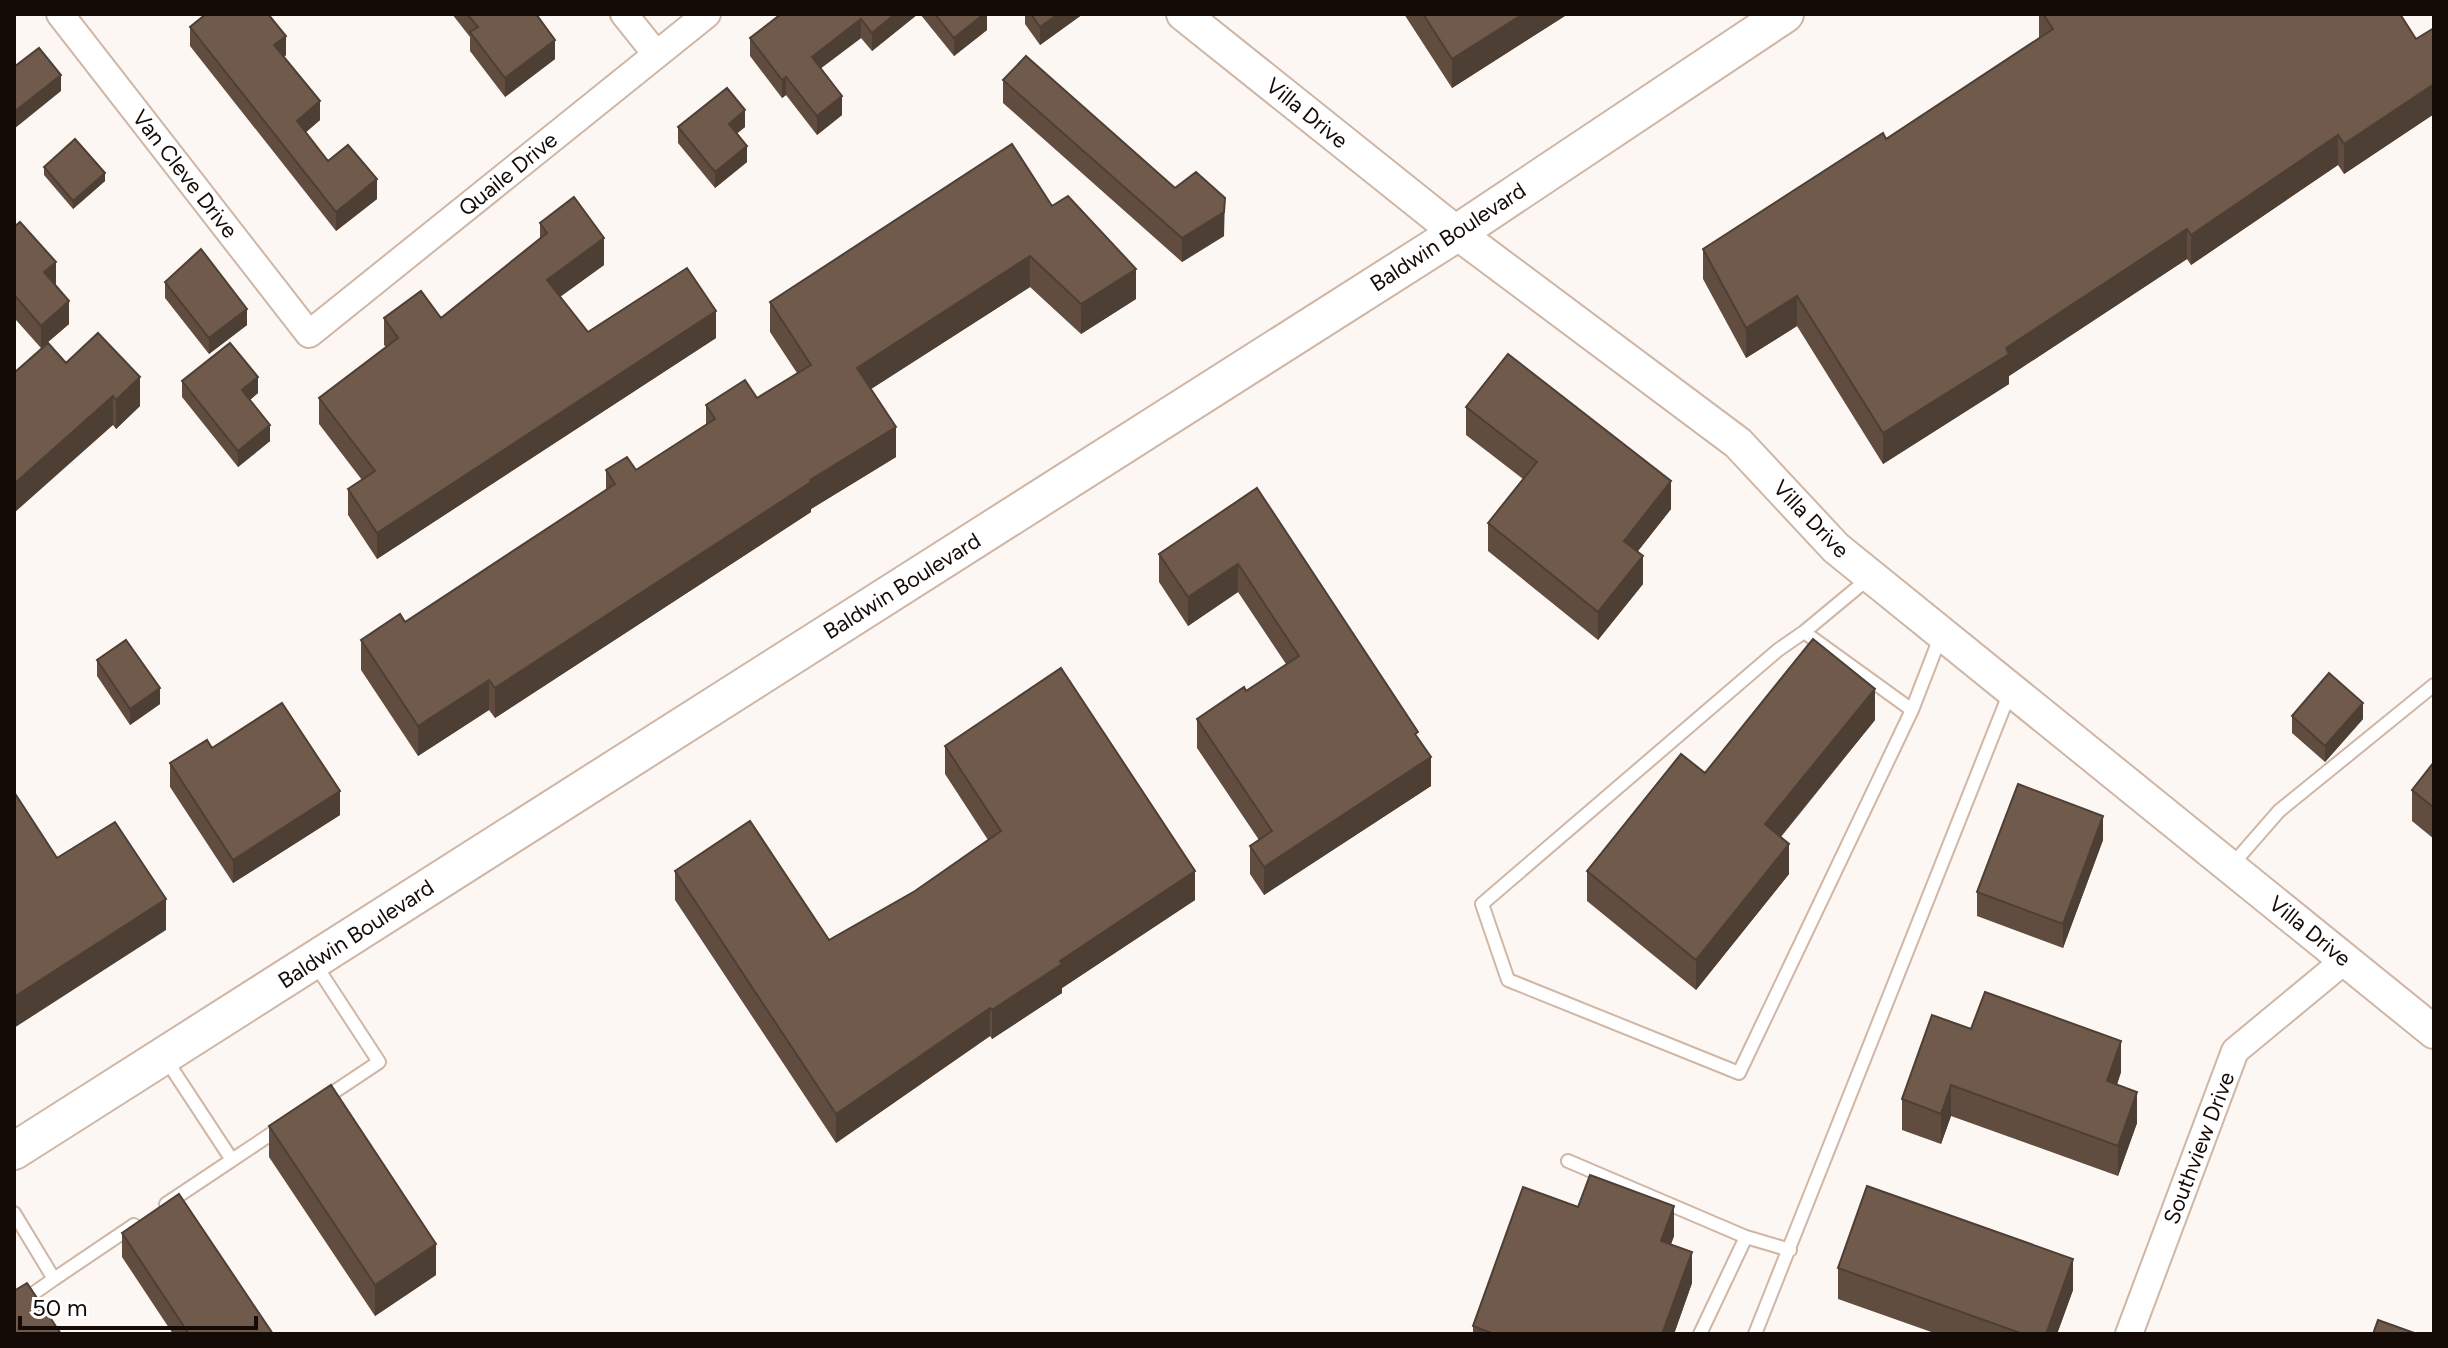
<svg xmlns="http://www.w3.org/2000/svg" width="2448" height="1348" font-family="Figtree,sans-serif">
	<rect width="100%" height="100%" fill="#fcf7f3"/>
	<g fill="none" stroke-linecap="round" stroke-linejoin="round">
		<g stroke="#cfb6a5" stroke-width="16">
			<path id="service" d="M 1869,578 L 1804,632 L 1778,650 L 1482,904 L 1508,980 L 1739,1073 L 1912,710 L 1941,635
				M 1804,632 L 1912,710
				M 2231,866 L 2279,811 L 2434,685
				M 315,964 L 379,1062 L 322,1100
				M 165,1058 L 232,1160 L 166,1204
				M 232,1160 L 283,1126
				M 1568,1161 L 1746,1237 L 1700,1334
				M 14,1213 L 54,1279 L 14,1307
				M 1746,1237 L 1790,1250
				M 54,1279 L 134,1225
				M 1755,1334 L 2010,692"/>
		</g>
		<g stroke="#cfb6a5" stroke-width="30">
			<path id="minor" d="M 60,14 L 309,334 L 707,14
				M 624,14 L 656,54
				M 2129,1334 L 2235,1051 L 2345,960"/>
		</g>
		<g stroke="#cfb6a5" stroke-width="36">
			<path id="tertiary" d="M 1183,14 L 1457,233 L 1738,443 L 1836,548 L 2434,1032"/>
		</g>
		<g stroke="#cfb6a5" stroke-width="40">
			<path id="secondary" d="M 14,1151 L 1457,233 L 1785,14"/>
		</g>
		<use href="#service" stroke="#fff" stroke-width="12"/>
		<use href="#minor" stroke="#fff" stroke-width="26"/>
		<use href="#tertiary" stroke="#fff" stroke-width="32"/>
		<use href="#secondary" stroke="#fff" stroke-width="36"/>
	</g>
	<path fill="#604d40" d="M 273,14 L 270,17 L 286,55 L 284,57 L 320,120 L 306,132 L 328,161 L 377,199 L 336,231 L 190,46 L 190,27 Z
		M 452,14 L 536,14 L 555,59 L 505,97 L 470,51 L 470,37 Z
		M 781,14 L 918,14 L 872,51 L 861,38 L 821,68 L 842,115 L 817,135 L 786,95 L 782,98 L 750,56 L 750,38 Z
		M 920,14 L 987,14 L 987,30 L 954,56 Z
		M 1025,14 L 1083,14 L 1040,45 L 1025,24 Z
		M 1404,14 L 1568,14 L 1452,88 Z
		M 2039,14 L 2400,14 L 2416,39 L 2434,28 L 2434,114 L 2344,174 L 2338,165 L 2191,265 L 2187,259 L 2009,376 L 2009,384 L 1883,464 L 1797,326 L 1746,358 L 1703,279 L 1703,249 L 1886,139 L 2039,38 Z
		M 1003,80 L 1224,236 L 1182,262 L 1003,103 Z
		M 678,127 L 745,127 L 737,133 L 747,162 L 715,188 L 678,143 Z
		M 44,167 L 105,181 L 73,209 L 44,175 Z
		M 1052,206 L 1136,299 L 1081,334 L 1030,287 L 871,389 L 896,457 L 811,509 L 811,512 L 495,718 L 489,710 L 418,756 L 361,670 L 361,640 L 405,622 L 606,490 L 606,470 L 636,470 L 706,425 L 706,405 L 757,398 L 797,373 L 770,332 L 770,302 Z
		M 540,223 L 604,265 L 560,297 L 588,332 L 716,338 L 377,559 L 348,515 L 348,489 L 362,480 L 319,424 L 319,398 L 386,347 L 384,345 L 384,318 L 441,318 L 540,238 Z
		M 14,227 L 55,285 L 69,324 L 41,348 L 16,320 L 14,322 Z
		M 165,282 L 247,325 L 209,354 L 165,298 Z
		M 66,363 L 140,406 L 116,429 Z
		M 182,381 L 258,393 L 250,400 L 270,441 L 238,467 L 182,397 Z
		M 1466,407 L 1671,509 L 1637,552 L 1643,584 L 1598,640 L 1488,551 L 1488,523 L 1523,479 L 1466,435 Z
		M 1257,488 L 1418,738 L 1431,786 L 1264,895 L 1250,874 L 1250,846 L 1259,840 L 1197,748 L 1197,719 L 1246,691 L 1286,664 L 1238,592 L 1188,626 L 1159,582 L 1159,554 Z
		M 97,660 L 160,704 L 130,725 L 97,676 Z
		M 2292,716 L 2363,719 L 2325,762 L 2292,733 Z
		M 1875,720 L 1781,837 L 1789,874 L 1696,990 L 1587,901 L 1587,871 L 1705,773 Z
		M 945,746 L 1195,900 L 1062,988 L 1062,993 L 992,1039 L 990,1036 L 836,1143 L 675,900 L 675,871 L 829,940 L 915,891 L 988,840 L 945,774 Z
		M 212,748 L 340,815 L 233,883 L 170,787 L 170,763 Z
		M 2434,762 L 2434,839 L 2412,821 L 2412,790 Z
		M 2103,840 L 2063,948 L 1977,916 L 1977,892 Z
		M 1971,1029 L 2121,1072 L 2117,1085 L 2137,1123 L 2118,1176 L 1951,1116 L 1941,1144 L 1902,1130 L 1902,1099 Z
		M 269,1126 L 436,1275 L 375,1316 L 269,1157 Z
		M 1578,1207 L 1674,1236 L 1671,1244 L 1692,1283 L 1674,1334 L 1473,1334 L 1473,1326 Z
		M 122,1233 L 273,1334 L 173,1334 L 122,1257 Z
		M 1838,1268 L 2073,1290 L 2057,1334 L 1937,1334 L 1838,1299 Z"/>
	<path fill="#4e3f34" d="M 895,14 L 918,14 L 872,51 L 872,33 Z
		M 984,14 L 987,14 L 987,30 L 954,56 L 954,38 Z
		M 1058,14 L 1083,14 L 1040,45 L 1040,27 Z
		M 1523,14 L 1568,14 L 1452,88 L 1452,59 Z
		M 861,19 L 861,38 L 812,75 L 812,57 Z
		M 286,36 L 286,55 L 274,65 L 274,45 Z
		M 555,40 L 555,59 L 505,97 L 505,78 Z
		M 61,75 L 61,91 L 14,129 L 14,112 Z
		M 786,77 L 786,95 L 782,98 L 782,80 Z
		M 2434,84 L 2434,114 L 2344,174 L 2344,144 Z
		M 842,96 L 842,115 L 817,135 L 817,116 Z
		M 320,101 L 320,120 L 297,140 L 297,121 Z
		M 745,110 L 745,127 L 729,140 L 729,124 Z
		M 2338,135 L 2338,165 L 2191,265 L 2191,235 Z
		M 747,146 L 747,162 L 715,188 L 715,172 Z
		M 105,173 L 105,181 L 73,209 L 73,201 Z
		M 377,179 L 377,199 L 336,231 L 336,212 Z
		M 1225,198 L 1224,236 L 1182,262 L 1182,238 Z
		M 2187,229 L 2187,259 L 2009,376 L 2009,384 L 1883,464 L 1883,433 L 2006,348 Z
		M 604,238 L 604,265 L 547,306 L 547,280 Z
		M 1030,256 L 1030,287 L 857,398 L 857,368 Z
		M 56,262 L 56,285 L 44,272 Z
		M 1136,269 L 1136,299 L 1081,334 L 1081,304 Z
		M 1797,296 L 1797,326 L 1746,358 L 1746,328 Z
		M 16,297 L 16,320 L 14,322 L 14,299 Z
		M 69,301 L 69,324 L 41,348 L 41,326 Z
		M 247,309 L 247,325 L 209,354 L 209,338 Z
		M 716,311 L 716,338 L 377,559 L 377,533 Z
		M 140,377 L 140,406 L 116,429 L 116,400 Z
		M 258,377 L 258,393 L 242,406 L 242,390 Z
		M 113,396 L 113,425 L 14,513 L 14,484 Z
		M 270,425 L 270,441 L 238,467 L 238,451 Z
		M 896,427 L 896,457 L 811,509 L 811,512 L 495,718 L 495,688 L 810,480 Z
		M 1671,481 L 1671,509 L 1624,569 L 1624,541 Z
		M 1643,556 L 1643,584 L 1598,640 L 1598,612 Z
		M 1238,564 L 1238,592 L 1188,626 L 1188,597 Z
		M 489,680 L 489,710 L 418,756 L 418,726 Z
		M 160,688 L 160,704 L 130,725 L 130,709 Z
		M 1875,689 L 1875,720 L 1765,855 L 1765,824 Z
		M 2363,703 L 2363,719 L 2325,762 L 2325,746 Z
		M 1431,757 L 1431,786 L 1264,895 L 1264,867 Z
		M 340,791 L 340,815 L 233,883 L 233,860 Z
		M 2103,816 L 2103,840 L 2063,948 L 2063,924 Z
		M 1789,844 L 1789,874 L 1696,990 L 1696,960 Z
		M 1195,871 L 1195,900 L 1062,988 L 1062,993 L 992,1039 L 992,1010 L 1060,961 Z
		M 166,899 L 166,930 L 14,1028 L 14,997 Z
		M 990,1008 L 990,1036 L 836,1143 L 836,1114 Z
		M 2121,1041 L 2121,1072 L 2107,1112 L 2107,1081 Z
		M 1951,1085 L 1951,1116 L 1941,1144 L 1941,1114 Z
		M 2137,1092 L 2137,1123 L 2118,1176 L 2118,1146 Z
		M 1674,1206 L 1674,1236 L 1661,1272 L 1661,1241 Z
		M 436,1244 L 436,1275 L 375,1316 L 375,1285 Z
		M 1692,1252 L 1692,1283 L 1674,1334 L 1662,1334 Z
		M 2073,1259 L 2073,1290 L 2057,1334 L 2046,1334 Z"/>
	<path fill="#705a4b" stroke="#4e3f34" stroke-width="2" d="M 206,14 L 268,14 L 286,36 L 274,45 L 320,101 L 297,121 L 328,161 L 348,145 L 377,179 L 336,212 L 190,27 Z
		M 467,14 L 536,14 L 555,40 L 505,78 L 470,32 L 478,27 Z
		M 781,14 L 895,14 L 872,33 L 861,19 L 812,57 L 842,96 L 817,116 L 786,77 L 782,80 L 750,38 Z
		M 935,14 L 984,14 L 954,38 Z
		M 1031,14 L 1058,14 L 1040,27 Z
		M 1423,14 L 1523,14 L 1452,59 Z
		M 2043,14 L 2400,14 L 2416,39 L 2434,28 L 2434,84 L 2344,144 L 2338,135 L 2191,235 L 2187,229 L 2006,348 L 2009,354 L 1883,433 L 1797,296 L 1746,328 L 1703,249 L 1883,133 L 1886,139 L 2053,29 Z
		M 39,48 L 61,75 L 14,112 L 14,67 Z
		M 1026,56 L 1175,188 L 1196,172 L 1225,198 L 1224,212 L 1182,238 L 1003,80 Z
		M 727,88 L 745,110 L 729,124 L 747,146 L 715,172 L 678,127 Z
		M 75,139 L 105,173 L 73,201 L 44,167 Z
		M 1012,144 L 1052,206 L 1068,196 L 1136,269 L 1081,304 L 1030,256 L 857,368 L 896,427 L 810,480 L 811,482 L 495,688 L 489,680 L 418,726 L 361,640 L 400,614 L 405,622 L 615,484 L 606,470 L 627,457 L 636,470 L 715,419 L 706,405 L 745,380 L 757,398 L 811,365 L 770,302 Z
		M 574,197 L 604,238 L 547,280 L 588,332 L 687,268 L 716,311 L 377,533 L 348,489 L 375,471 L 319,398 L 398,338 L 384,318 L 421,291 L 441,318 L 547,233 L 540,223 Z
		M 20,222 L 56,262 L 44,272 L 69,301 L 41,326 L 16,297 L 14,299 L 14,227 Z
		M 201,249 L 247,309 L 209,338 L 165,282 Z
		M 98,333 L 140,377 L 116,400 L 113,396 L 14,484 L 14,373 L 48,343 L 66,363 Z
		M 230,343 L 258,377 L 242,390 L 270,425 L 238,451 L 182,381 Z
		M 1508,354 L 1671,481 L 1624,541 L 1643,556 L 1598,612 L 1488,523 L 1537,462 L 1466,407 Z
		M 1257,488 L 1418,732 L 1415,734 L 1431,757 L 1264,867 L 1250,846 L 1272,831 L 1197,719 L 1244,687 L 1246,691 L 1299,656 L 1238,564 L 1188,597 L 1159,554 Z
		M 1813,639 L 1875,689 L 1765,824 L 1789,844 L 1696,960 L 1587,871 L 1681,754 L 1705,773 Z
		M 126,640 L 160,688 L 130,709 L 97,660 Z
		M 1061,668 L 1195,871 L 1060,961 L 1062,964 L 992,1010 L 990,1008 L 836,1114 L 675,871 L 750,821 L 829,940 L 915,891 L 1001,831 L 945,746 Z
		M 2329,673 L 2363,703 L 2325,746 L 2292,716 Z
		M 282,703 L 340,791 L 233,860 L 170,763 L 207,740 L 212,748 Z
		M 2434,762 L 2434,808 L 2412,790 Z
		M 2018,784 L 2103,816 L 2063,924 L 1977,892 Z
		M 14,792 L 57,858 L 115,822 L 166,899 L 14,997 Z
		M 1985,992 L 2121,1041 L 2107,1081 L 2137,1092 L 2118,1146 L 1951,1085 L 1941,1114 L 1902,1099 L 1932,1015 L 1971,1029 Z
		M 331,1085 L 436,1244 L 375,1285 L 269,1126 Z
		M 1590,1175 L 1674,1206 L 1661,1241 L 1692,1252 L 1662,1334 L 1494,1334 L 1473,1326 L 1523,1187 L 1578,1207 Z
		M 1867,1186 L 2073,1259 L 2046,1334 L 2023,1334 L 1838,1268 Z
		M 179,1194 L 273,1334 L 189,1334 L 122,1233 Z
		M 27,1283 L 61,1334 L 14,1334 L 14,1291 Z
		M 2378,1320 L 2417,1334 L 2373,1334 Z"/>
	<g text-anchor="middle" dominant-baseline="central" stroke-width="6" stroke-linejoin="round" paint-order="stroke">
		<g font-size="22" fill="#140b06" stroke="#fff">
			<text transform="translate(1307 113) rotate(39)">Villa Drive</text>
			<text transform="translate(185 174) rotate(52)">Van Cleve Drive</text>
			<text transform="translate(508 174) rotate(-39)">Quaile Drive</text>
			<text transform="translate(1448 237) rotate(-33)">Baldwin Boulevard</text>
			<text transform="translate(1811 519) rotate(46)">Villa Drive</text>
			<text transform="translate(902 586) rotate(-32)">Baldwin Boulevard</text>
			<text transform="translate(2310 931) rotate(39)">Villa Drive</text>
			<text transform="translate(356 934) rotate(-33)">Baldwin Boulevard</text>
			<text transform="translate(2199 1148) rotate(-69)">Southview Drive</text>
		</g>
	</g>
	<rect width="2448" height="1348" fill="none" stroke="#140b06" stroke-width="32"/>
	<path d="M20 1316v12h236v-12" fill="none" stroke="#140b06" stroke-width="4"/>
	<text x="32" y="1316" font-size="24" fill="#140b06" stroke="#ffffff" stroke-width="6" paint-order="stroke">50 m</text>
</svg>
